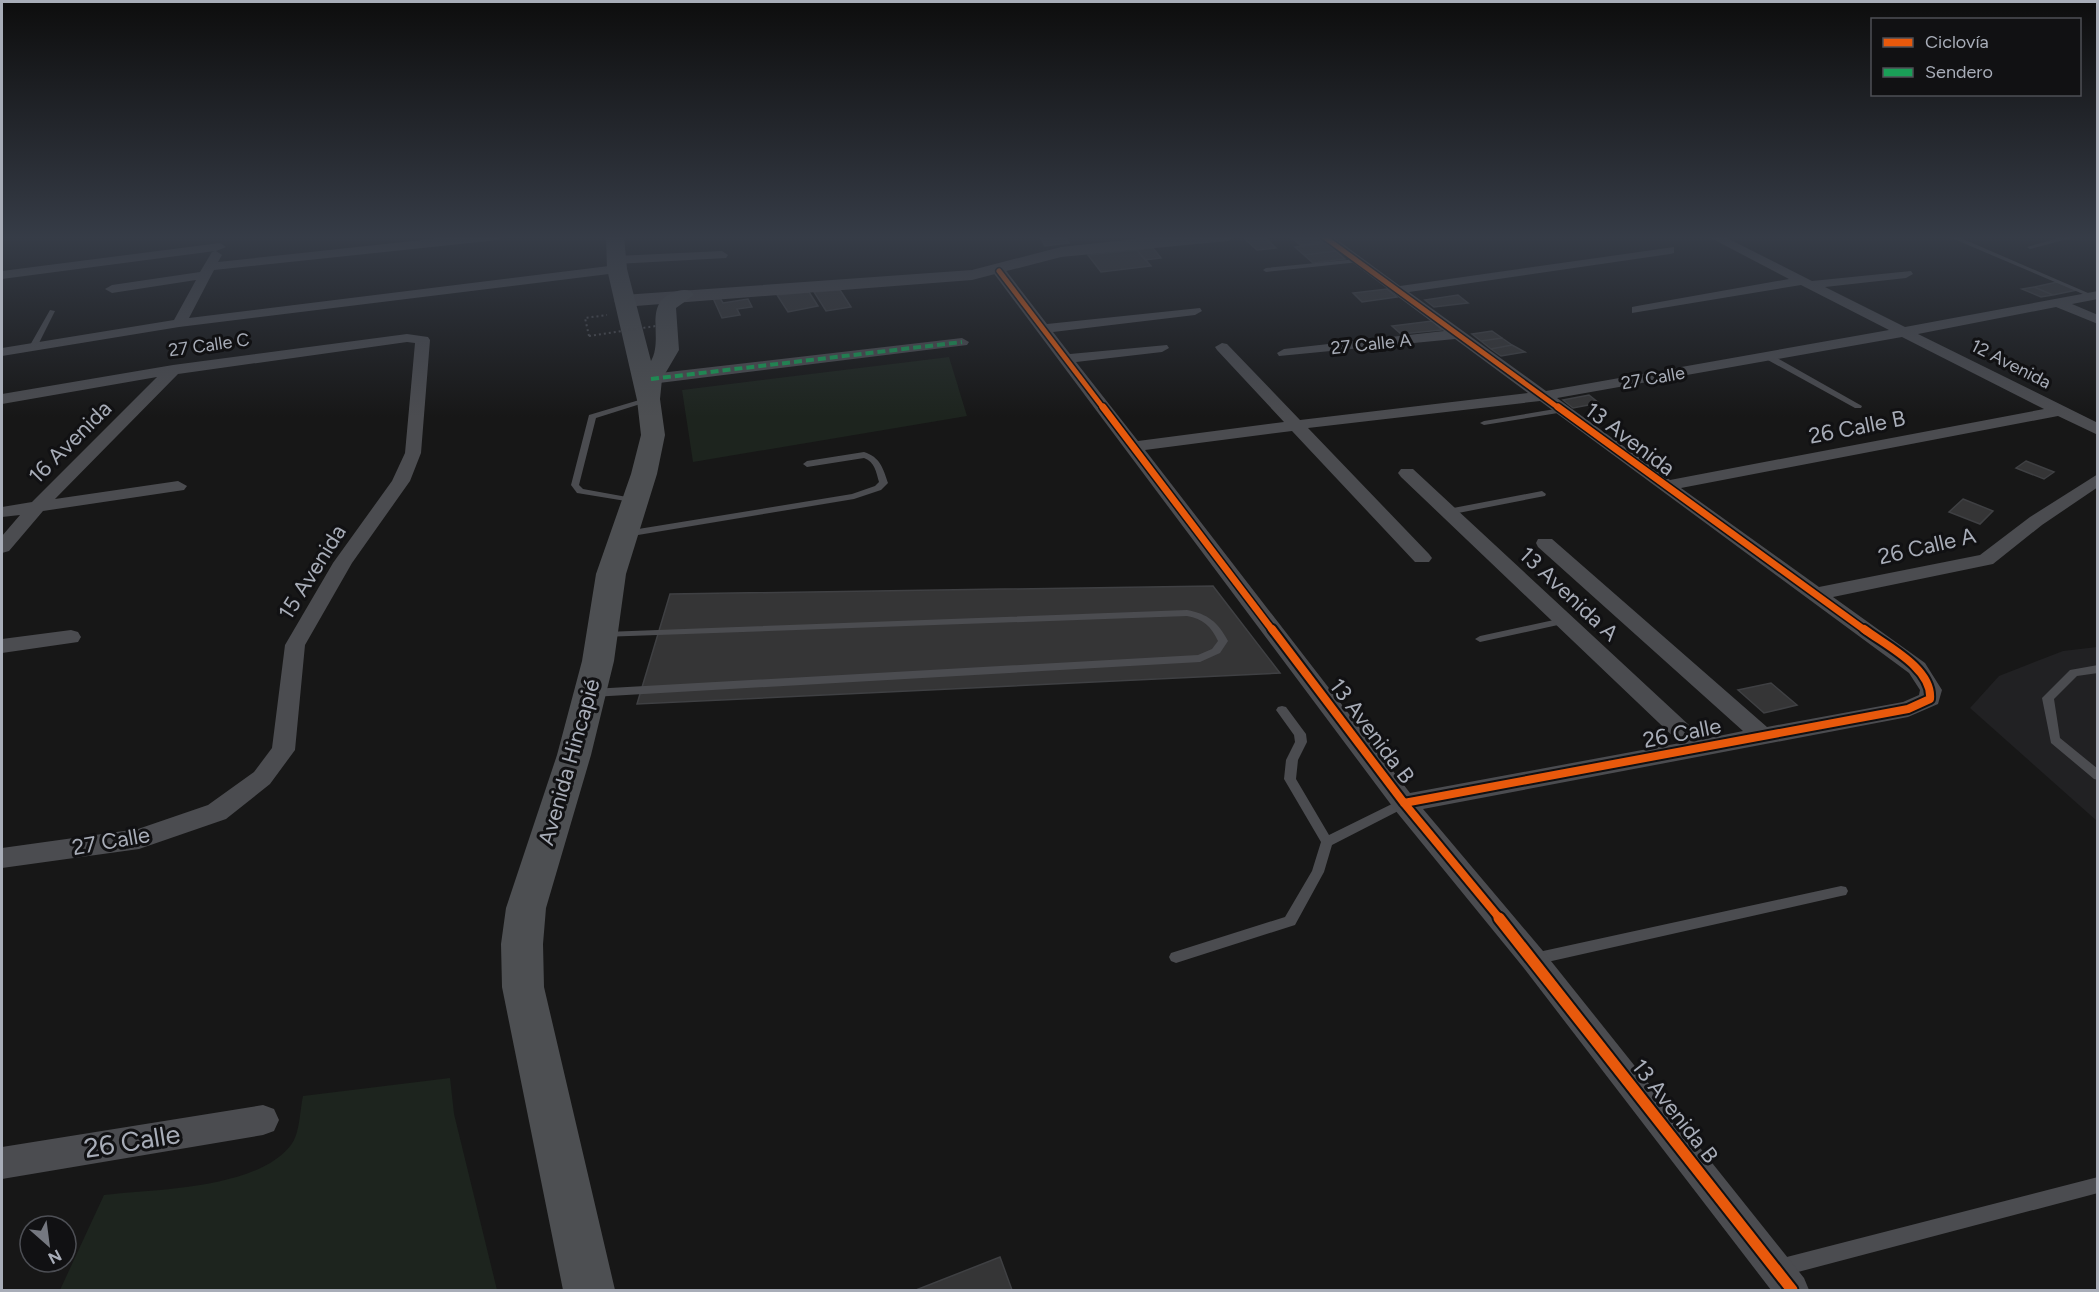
<svg xmlns="http://www.w3.org/2000/svg" width="2099" height="1292" font-family="Figtree,sans-serif">
	<rect width="100%" height="100%" fill="#171717"/>
	<path fill="#212123" d="M 2097,647 L 2097,821 L 1970,708 L 1999,676 L 2063,651 Z"/>
	<path fill="#1d241e" d="M 949,357 L 967,416 L 693,462 L 682,390 Z
		M 450,1078 L 454,1114 L 497,1290 L 60,1290 L 104,1195 C 157,1189 257,1189 291,1145 C 300,1134 300,1109 303,1096 Z"/>
	<path fill="#353536" stroke="#3f4043" stroke-width="1.5" d="M 1039,236 L 1064,236 L 1069,243 L 1045,246 Z
		M 1263,236 L 1276,248 L 1257,250 L 1244,238 Z
		M 1290,236 L 1316,236 L 1322,242 L 1300,245 Z
		M 1326,243 L 1336,251 L 1304,255 L 1295,247 Z
		M 1153,248 L 1161,258 L 1145,260 L 1137,250 Z
		M 1137,250 L 1151,266 L 1101,272 L 1088,255 Z
		M 1336,251 L 1345,259 L 1313,263 L 1304,255 Z
		M 2057,282 L 2077,290 L 2053,295 L 2034,287 Z
		M 2034,287 L 2053,295 L 2041,297 L 2022,289 Z
		M 1387,289 L 1397,297 L 1362,302 L 1353,293 Z
		M 840,290 L 851,307 L 826,311 L 814,292 Z
		M 809,292 L 818,306 L 788,312 L 777,295 Z
		M 1458,295 L 1468,303 L 1434,307 L 1425,300 Z
		M 713,298 L 720,298 L 723,303 L 748,299 L 752,307 L 737,309 L 740,315 L 722,318 Z
		M 1432,321 L 1442,330 L 1401,334 L 1392,326 Z
		M 1492,331 L 1502,338 L 1481,341 L 1472,334 Z
		M 1502,338 L 1512,345 L 1491,349 L 1481,341 Z
		M 1512,345 L 1525,352 L 1501,356 L 1491,349 Z
		M 1589,395 L 1599,403 L 1573,408 L 1563,400 Z
		M 2026,461 L 2054,472 L 2044,479 L 2016,468 Z
		M 1963,499 L 1993,511 L 1980,524 L 1949,512 Z
		M 1213,586 L 1280,673 L 637,704 L 670,594 Z
		M 1771,683 L 1797,705 L 1764,713 L 1738,690 Z
		M 1000,1257 L 1012,1290 L 916,1290 Z"/>
	<g fill="none" stroke-linecap="round" stroke-linejoin="round">
		<path stroke="#4d4e52" stroke-width="2" stroke-dasharray="2 3" stroke-linecap="butt" d="M 589,336 L 585,318 L 607,315"/>
		<path fill="#4b4c50" fill-rule="evenodd" d="M 1947,236 L 1956,236 L 2095,296 L 2090,297 Z
			M 2066,236 L 2079,236 L 2030,249 L 2027,247 Z
			M 1357,259 L 1359,260 L 1359,262 L 1266,272 L 1263,270 L 1266,268 Z
			M 50,310 L 55,311 L 37,347 L 30,349 L 29,347 Z
			M 1766,355 L 1772,355 L 1862,406 L 1861,408 L 1855,408 L 1766,359 Z
			M 646,398 L 652,398 L 653,400 L 596,418 L 579,485 L 583,489 L 638,499 L 638,503 L 577,493 L 571,485 L 589,415 Z
			M 1561,408 L 1565,410 L 1564,412 L 1484,425 L 1480,423 L 1484,421 Z
			M 864,452 C 880,457 883,468 888,483 L 881,490 L 854,499 L 626,537 L 621,534 L 626,531 L 852,494 L 875,486 L 879,482 C 876,472 875,462 864,458 L 807,467 L 803,464 L 807,461 Z
			M 1542,491 L 1546,494 L 1545,496 L 1448,515 L 1443,512 L 1448,509 Z
			M 1187,610 C 1208,614 1218,622 1228,641 L 1220,653 L 1200,662 L 592,697 L 587,693 L 592,689 L 1198,655 L 1212,649 L 1218,641 C 1211,626 1203,619 1187,616 L 601,637 L 600,635 L 601,633 L 605,632 Z
			M 1563,618 L 1567,619 L 1568,621 L 1567,623 L 1480,642 L 1475,639 L 1480,636 Z
			M 2098,665 L 2098,673 L 2077,676 L 2054,699 L 2060,738 L 2098,769 L 2098,780 L 2094,779 L 2051,743 L 2042,698 L 2070,670 Z
			M 1282,706 L 1286,707 L 1306,734 L 1307,742 L 1298,760 L 1296,779 L 1329,835 L 1400,800 L 1404,798 L 1408,800 L 1410,803 L 1408,806 L 1332,845 L 1324,872 L 1295,925 L 1176,963 L 1171,961 L 1169,957 L 1171,953 L 1285,917 L 1312,871 L 1321,842 L 1284,779 L 1286,760 L 1295,742 L 1294,735 L 1276,710 L 1278,707 Z
			M 1841,886 L 1846,887 L 1848,891 L 1846,895 L 1841,896 L 1534,965 L 1529,963 L 1527,959 L 1529,955 L 1534,953 Z
			M 2098,1177 L 2098,1193 L 1779,1277 L 1773,1274 L 1770,1268 L 1773,1262 L 1779,1259 Z"/>
		<path fill="#4b4c50" fill-rule="evenodd" d="M 459,236 L 504,236 L 498,240 L 214,270 L 189,318 L 617,265 L 623,269 L 617,273 L 179,327 L 2,356 L 2,348 L 174,320 L 196,280 L 112,293 L 105,289 L 112,285 L 200,272 L 212,252 L 215,251 L 2,279 L 2,271 L 220,243 L 226,247 L 216,251 L 222,255 L 218,262 Z
			M 1317,236 L 1332,236 L 1400,286 L 1674,247 L 1674,253 L 1670,254 L 1409,292 L 1546,391 L 1889,330 L 1801,285 L 1632,313 L 1632,307 L 1637,306 L 1789,279 L 1707,236 L 1723,236 L 1812,281 L 1911,271 L 1913,274 L 1906,278 L 1825,287 L 1905,327 L 2098,291 L 2098,299 L 2072,304 L 2098,315 L 2098,324 L 2056,307 L 1918,334 L 2098,423 L 2098,435 L 2058,416 L 1681,488 L 1819,587 L 1980,555 L 2030,517 L 2098,474 L 2098,487 L 2042,525 L 1993,564 L 1833,597 L 1925,663 L 1942,690 L 1938,704 L 1908,717 L 1423,809 L 1543,951 L 1804,1278 L 1809,1290 L 1771,1290 L 1523,967 L 1395,810 L 992,271 L 999,267 L 1004,268 L 1047,324 L 1200,308 L 1202,311 L 1195,315 L 1053,332 L 1070,354 L 1167,345 L 1169,348 L 1162,352 L 1076,362 L 1138,441 L 1284,422 L 1217,350 L 1215,347 L 1222,343 L 1227,344 L 1300,420 L 1528,393 L 1455,339 L 1279,356 L 1277,353 L 1284,349 L 1444,331 ZM 1902,337 L 2044,409 L 1670,480 L 1557,398 ZM 1540,401 L 1909,673 L 1920,690 L 1919,695 L 1903,702 L 1767,727 L 1552,539 L 1538,539 L 1536,543 L 1538,547 L 1743,731 L 1704,739 L 1413,469 L 1401,469 L 1398,473 L 1401,477 L 1680,743 L 1410,793 L 1145,450 L 1292,431 L 1415,562 L 1429,562 L 1432,558 L 1429,554 L 1308,428 Z
			M 722,251 L 728,255 L 726,258 L 616,264 L 610,260 L 616,256 Z
			M 407,334 L 428,337 L 430,340 L 421,453 L 410,481 L 352,563 L 305,645 L 295,750 L 270,784 L 226,819 L 139,849 L 2,868 L 2,848 L 138,829 L 208,805 L 254,772 L 272,748 L 285,645 L 333,563 L 392,481 L 405,453 L 415,343 L 407,342 L 178,374 L 55,499 L 178,481 L 187,486 L 184,490 L 43,511 L 9,551 L 2,553 L 2,536 L 20,515 L 2,517 L 2,507 L 32,502 L 157,377 L 2,404 L 2,394 L 173,365 Z
			M 962,338 L 969,342 L 967,345 L 651,384 L 643,379 L 651,374 Z
			M 71,630 L 78,632 L 81,637 L 78,642 L 2,653 L 2,639 Z
			M 263,1105 L 274,1109 L 279,1120 L 274,1131 L 263,1135 L 2,1179 L 2,1147 Z"/>
		<path fill="#4a4a4e" fill-rule="evenodd" d="M 1163,236 L 1236,236 L 1228,241 L 1061,257 L 972,280 L 623,307 L 614,301 L 623,295 L 972,270 L 1061,247 Z"/>
		<path fill="#4d4f52" fill-rule="evenodd" d="M 606,236 L 624,236 L 627,269 L 651,361 C 664,338 643,305 672,293 C 679,290 684,289 691,291 L 694,295 L 676,308 L 679,350 L 662,379 L 660,399 L 665,435 L 657,474 L 626,574 L 614,661 L 591,755 L 546,908 L 543,944 L 544,987 L 615,1290 L 563,1290 L 502,987 L 501,944 L 506,908 L 557,755 L 582,661 L 596,574 L 631,474 L 641,435 L 637,400 L 607,269 Z"/>
		<path stroke="#4d4e52" stroke-width="2" stroke-dasharray="2 3" stroke-linecap="butt" d="M 589,336 L 656,326"/>
		<path stroke="#1a9f57" stroke-width="4" stroke-dasharray="8 4" stroke-linecap="butt" d="M 651,379 L 962,342"/>
		<g stroke="#111113" stroke-width="8">
			<path id="cycleway-far3" d="M 1323,236 L 1560,409
				M 999,271 L 1104,409"/>
		</g>
		<g stroke="#111113" stroke-width="10">
			<path id="cycleway-far2" d="M 1103,407 L 1273,631
				M 1558,407 L 1866,631"/>
		</g>
		<g stroke="#111113" stroke-width="12">
			<path id="cycleway-far1" d="M 1272,629 L 1404,803 L 1500,919
				M 1404,803 L 1908,709 L 1930,699 C 1933,668 1885,645 1864,629"/>
		</g>
		<g stroke="#111113" stroke-width="15">
			<path id="cycleway" d="M 1499,918 L 1792,1290"/>
		</g>
		<use href="#cycleway-far3" stroke="#e8590c" stroke-width="5"/>
		<use href="#cycleway-far2" stroke="#e8590c" stroke-width="7"/>
		<use href="#cycleway-far1" stroke="#e8590c" stroke-width="8"/>
		<use href="#cycleway" stroke="#e8590c" stroke-width="11"/>
	</g>
	<linearGradient id="sky" x2="0" y2="1"><stop stop-color="#0d0d0d"/><stop offset="0.57" stop-color="#363c47"/><stop offset="1" stop-color="#363c47" stop-opacity="0"/></linearGradient>
	<rect width="2099" height="417" fill="url(#sky)"/>
	<g text-anchor="middle" dominant-baseline="central" stroke-width="6" stroke-linejoin="round" paint-order="stroke">
		<g font-size="18" fill="#a8adb8" stroke="#111113">
			<text transform="translate(1371 344) rotate(-6)">27 Calle A</text>
			<text transform="translate(209 345) rotate(-8)">27 Calle C</text>
			<text transform="translate(2011 364) rotate(27)">12 Avenida</text>
			<text transform="translate(1653 378) rotate(-10)">27 Calle</text>
		</g>
		<g font-size="22" fill="#a8adb8" stroke="#111113">
			<text transform="translate(1857 427) rotate(-11)">26 Calle B</text>
			<text transform="translate(1630 439) rotate(37)">13 Avenida</text>
			<text transform="translate(70 442) rotate(-45)">16 Avenida</text>
			<text transform="translate(1927 546) rotate(-13)">26 Calle A</text>
			<text transform="translate(312 572) rotate(-58)">15 Avenida</text>
			<text transform="translate(1569 594) rotate(43)">13 Avenida A</text>
			<text transform="translate(1372 731) rotate(53)">13 Avenida B</text>
			<text transform="translate(1682 733) rotate(-11)">26 Calle</text>
			<text transform="translate(569 762) rotate(-74)">Avenida Hincapié</text>
			<text transform="translate(111 841) rotate(-10)">27 Calle</text>
			<text transform="translate(1675 1111) rotate(52)">13 Avenida B</text>
		</g>
		<g font-size="27" fill="#a8adb8" stroke="#111113">
			<text transform="translate(132 1141) rotate(-9)">26 Calle</text>
		</g>
	</g>
	<rect width="2099" height="1292" fill="none" stroke="#a8adb8" stroke-width="6"/>
	<rect x="1871" y="18" width="210" height="78" fill="#111113" stroke="#4d4f55" stroke-width="1.5"/>
	<rect x="1883" y="38" width="30" height="9" fill="#e8590c" stroke="#4d4f55" stroke-width="1.5"/>
	<text x="1925" y="48" font-size="18" fill="#a8adb8">Ciclovía</text>
	<rect x="1883" y="68" width="30" height="9" fill="#1a9f57" stroke="#4d4f55" stroke-width="1.5"/>
	<text x="1925" y="78" font-size="18" fill="#a8adb8">Sendero</text>
	<g transform="translate(48 1244) rotate(152)"><circle r="28" fill="#111113" stroke="#4d4f55" stroke-width="1.5"/>
	<path d="M0-4.5L10 22L0 15L-10 22Z" fill="#757880"/>
	<text y="-9" font-size="16" font-weight="bold" text-anchor="middle" fill="#a8adb8">N</text>
	</g>
</svg>
